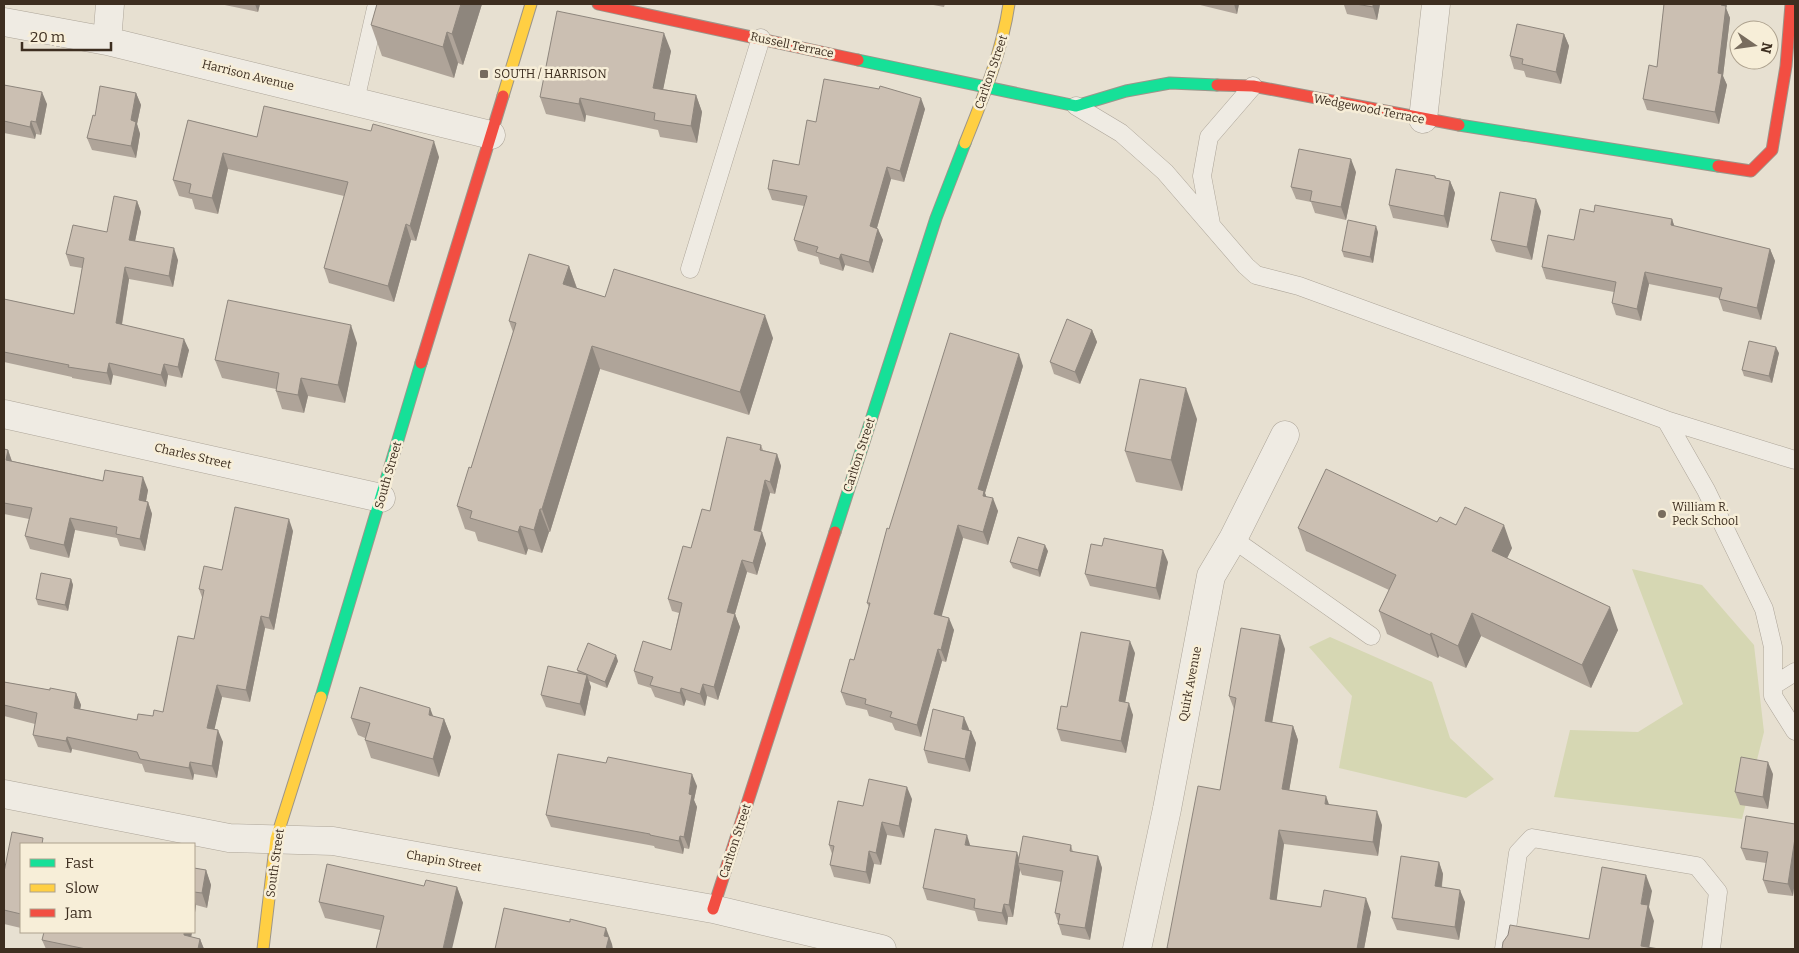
<svg xmlns="http://www.w3.org/2000/svg" width="1799" height="953" font-family="Bitter,serif">
	<rect width="100%" height="100%" fill="#e7e0d1"/>
	<path fill="#d6d7b3" d="M 1632,569 L 1702,585 L 1754,645 L 1764,732 L 1742,819 L 1554,797 L 1570,730 L 1638,732 L 1683,704 Z
		M 1330,637 L 1432,682 L 1450,738 L 1494,779 L 1466,798 L 1339,768 L 1352,696 L 1309,647 Z"/>
	<g fill="none" stroke-linecap="round" stroke-linejoin="round">
		<g stroke="#ada599" stroke-width="19">
			<path id="lane" d="M 355,101 L 377,4
				M 1076,106 L 1121,133 L 1165,172 L 1246,266 L 1256,275 L 1299,286 L 1666,420 L 1795,460
				M 1211,224 L 1202,176 L 1209,137 L 1253,86
				M 690,269 L 761,38
				M 1666,420 L 1706,490 L 1764,609 L 1773,647 L 1773,696 L 1795,731
				M 1233,539 L 1371,636
				M 1774,685 L 1795,672
				M 1504,949 L 1518,853 L 1532,838 L 1697,866 L 1718,892 L 1711,949"/>
		</g>
		<g stroke="#ada599" stroke-width="29">
			<path id="street" d="M 4,22 L 107,41 L 491,135
				M 107,41 L 110,4
				M 1423,119 L 1436,4
				M 4,414 L 381,498
				M 4,794 L 229,838 L 333,841 L 713,909 L 882,949
				M 1137,949 L 1167,809 L 1211,576 L 1233,539 L 1285,435"/>
		</g>
		<g stroke="#9c958a" stroke-width="13">
			<path id="fast" d="M 858,60 L 1076,106 L 1126,91 L 1170,83 L 1217,85
				M 1459,125 L 1718,166
				M 835,532 L 936,218 L 965,143
				M 321,697 L 421,363"/>
		</g>
		<g stroke="#9c958a" stroke-width="13">
			<path id="slow" d="M 503,96 L 531,4
				M 965,143 C 983,98 1002,52 1009,4
				M 263,949 L 276,839 L 321,697"/>
		</g>
		<g stroke="#9c958a" stroke-width="13">
			<path id="jam" d="M 598,4 L 858,60
				M 1217,85 L 1253,86 L 1459,125
				M 1718,166 L 1751,171 L 1772,150 L 1786,66 L 1791,4
				M 421,363 L 503,96
				M 713,909 L 835,532"/>
		</g>
		<use href="#lane" stroke="#efebe3" stroke-width="18"/>
		<use href="#street" stroke="#efebe3" stroke-width="28"/>
		<use href="#fast" stroke="#16e098" stroke-width="11"/>
		<use href="#slow" stroke="#ffcf43" stroke-width="11"/>
		<use href="#jam" stroke="#f24e42" stroke-width="11"/>
	</g>
	<path fill="#afa499" d="M 220,4 L 260,4 L 258,12 Z
		M 377,4 L 482,4 L 463,65 L 458,63 L 454,78 L 382,56 L 371,25 Z
		M 928,4 L 945,4 L 944,7 Z
		M 1196,4 L 1239,4 L 1237,14 Z
		M 1339,4 L 1380,4 L 1377,20 L 1347,14 L 1344,5 Z
		M 1664,4 L 1727,4 L 1726,8 L 1730,18 L 1723,76 L 1727,85 L 1719,124 L 1647,110 L 1643,99 L 1657,67 Z
		M 1564,34 L 1569,46 L 1561,84 L 1526,77 L 1524,71 L 1514,69 L 1510,56 Z
		M 671,51 L 663,89 L 696,95 L 702,112 L 697,143 L 660,137 L 658,130 L 586,115 L 585,122 L 546,114 L 540,97 Z
		M 4,85 L 47,104 L 41,135 L 36,134 L 35,139 L 4,133 Z
		M 879,89 L 925,109 L 904,182 L 891,179 L 877,228 L 883,240 L 873,273 L 845,265 L 843,271 L 820,264 L 818,257 L 798,251 L 794,240 L 804,206 L 772,200 L 768,189 L 799,165 L 816,122 Z
		M 136,93 L 141,105 L 137,124 L 140,134 L 136,158 L 92,150 L 87,138 L 95,116 Z
		M 188,120 L 257,137 L 439,157 L 416,241 L 411,240 L 394,302 L 329,283 L 324,268 L 344,196 L 228,169 L 218,214 L 195,209 L 192,199 L 179,196 L 173,180 Z
		M 1356,172 L 1346,220 L 1315,213 L 1311,202 L 1296,199 L 1291,187 Z
		M 1435,176 L 1436,178 L 1450,181 L 1455,193 L 1448,228 L 1393,218 L 1389,205 Z
		M 137,201 L 141,212 L 135,241 L 178,260 L 173,287 L 129,279 L 122,325 L 189,350 L 182,378 L 168,375 L 166,387 L 113,375 L 111,385 L 72,378 L 72,377 L 4,362 L 4,299 L 74,314 L 82,268 L 70,266 L 66,254 L 107,232 Z
		M 1541,211 L 1532,260 L 1496,252 L 1491,240 Z
		M 1594,212 L 1672,219 L 1674,226 L 1770,249 L 1775,261 L 1761,320 L 1723,311 L 1719,299 L 1719,298 L 1649,284 L 1641,321 L 1616,315 L 1612,303 L 1614,292 L 1546,279 L 1542,267 L 1574,240 Z
		M 1378,232 L 1373,263 L 1344,257 L 1342,251 Z
		M 569,266 L 577,288 L 605,297 L 773,338 L 749,415 L 600,369 L 550,532 L 549,532 L 542,553 L 528,549 L 526,555 L 478,541 L 475,532 L 465,529 L 457,506 L 471,468 L 513,332 L 509,321 Z
		M 1092,330 L 1097,342 L 1080,384 L 1054,374 L 1050,362 Z
		M 357,343 L 345,403 L 308,396 L 304,413 L 282,409 L 276,391 L 276,389 L 222,378 L 215,360 Z
		M 1779,353 L 1772,383 L 1744,376 L 1742,370 Z
		M 1023,366 L 985,493 L 986,496 L 998,511 L 988,545 L 963,538 L 941,616 L 954,630 L 946,662 L 942,661 L 921,737 L 895,730 L 892,723 L 869,716 L 867,710 L 846,705 L 841,692 L 854,660 L 869,607 L 867,603 L 889,529 Z
		M 1197,419 L 1182,491 L 1136,482 L 1125,451 Z
		M 761,445 L 763,450 L 777,454 L 781,466 L 775,494 L 770,493 L 761,532 L 766,544 L 757,575 L 747,572 L 735,614 L 740,627 L 718,700 L 707,696 L 705,706 L 686,700 L 684,706 L 655,697 L 651,688 L 638,684 L 634,671 L 671,650 L 679,613 L 672,611 L 668,599 L 691,548 L 710,511 Z
		M 4,449 L 8,450 L 12,461 L 148,490 L 146,501 L 148,502 L 152,514 L 145,551 L 120,546 L 117,538 L 75,530 L 69,558 L 30,549 L 25,536 L 29,519 L 4,514 Z
		M 1437,522 L 1456,525 L 1512,548 L 1507,558 L 1618,630 L 1591,688 L 1481,636 L 1466,668 L 1439,656 L 1438,658 L 1387,634 L 1379,611 L 1389,590 L 1306,551 L 1298,528 Z
		M 293,531 L 274,630 L 265,628 L 250,702 L 222,697 L 214,729 L 223,742 L 217,778 L 194,774 L 193,780 L 145,772 L 142,764 L 72,749 L 71,753 L 38,747 L 33,735 L 35,724 L 4,716 L 4,682 L 50,690 L 76,693 L 81,705 L 80,709 L 137,720 L 153,716 L 163,712 L 194,639 L 203,600 L 199,589 L 222,570 Z
		M 1048,551 L 1040,577 L 1013,568 L 1010,562 Z
		M 1168,562 L 1160,600 L 1090,586 L 1085,574 Z
		M 71,579 L 73,585 L 68,611 L 38,605 L 36,599 Z
		M 1285,649 L 1272,722 L 1293,726 L 1298,740 L 1289,790 L 1329,805 L 1382,825 L 1378,856 L 1284,844 L 1276,900 L 1321,907 L 1371,912 L 1364,949 L 1167,949 L 1220,790 L 1234,709 L 1229,696 Z
		M 1135,653 L 1125,702 L 1133,715 L 1126,753 L 1061,741 L 1057,729 L 1067,707 Z
		M 618,661 L 607,688 L 589,681 L 591,687 L 585,716 L 546,707 L 541,695 L 578,672 L 577,670 Z
		M 351,718 L 444,719 L 451,737 L 439,777 L 371,758 L 365,740 L 365,738 L 358,735 Z
		M 969,729 L 976,743 L 970,772 L 928,763 L 924,750 Z
		M 1773,774 L 1768,809 L 1740,805 L 1735,792 Z
		M 697,786 L 694,800 L 697,807 L 689,849 L 684,848 L 683,854 L 655,848 L 654,846 L 551,827 L 546,815 Z
		M 912,799 L 904,838 L 887,835 L 881,865 L 874,864 L 870,884 L 834,877 L 830,865 L 832,854 L 829,845 L 863,806 Z
		M 1795,824 L 1793,896 L 1768,893 L 1763,880 L 1766,863 L 1746,860 L 1741,848 Z
		M 21,844 L 21,928 L 4,924 L 4,872 Z
		M 1071,845 L 1073,852 L 1098,856 L 1102,868 L 1090,940 L 1062,935 L 1055,913 L 1061,882 L 1022,875 L 1020,870 L 1013,917 L 1008,917 L 1007,925 L 978,921 L 975,911 L 927,900 L 923,888 L 971,846 L 1019,858 Z
		M 1439,862 L 1443,874 L 1442,887 L 1465,902 L 1459,940 L 1397,930 L 1392,918 Z
		M 194,868 L 206,870 L 211,885 L 207,908 L 196,905 L 194,920 Z
		M 424,886 L 457,887 L 463,903 L 380,930 L 325,918 L 319,902 Z
		M 40,932 L 192,932 L 191,937 L 200,939 L 204,949 L 46,949 L 42,940 L 44,933 Z"/>
	<path fill="#8e867d" d="M 255,4 L 260,4 L 258,12 Z
		M 461,4 L 482,4 L 463,65 L 452,34 Z
		M 1234,4 L 1239,4 L 1237,14 Z
		M 1373,4 L 1380,4 L 1377,20 L 1373,7 Z
		M 1721,4 L 1727,4 L 1726,8 L 1730,18 L 1723,76 L 1727,85 L 1719,124 L 1715,112 L 1718,73 Z
		M 447,32 L 458,63 L 454,78 L 443,47 Z
		M 664,33 L 671,51 L 660,105 L 653,88 Z
		M 1564,34 L 1569,46 L 1561,84 L 1556,72 Z
		M 42,92 L 47,104 L 41,135 L 36,122 Z
		M 136,93 L 141,105 L 137,124 L 140,134 L 136,158 L 131,146 L 131,120 Z
		M 696,95 L 702,112 L 697,143 L 691,126 Z
		M 580,98 L 586,115 L 585,122 L 579,104 Z
		M 921,98 L 925,109 L 904,182 L 900,171 Z
		M 31,121 L 36,134 L 35,139 L 30,127 Z
		M 434,141 L 439,157 L 416,241 L 410,226 Z
		M 223,153 L 228,169 L 218,214 L 212,198 Z
		M 1351,159 L 1356,172 L 1346,220 L 1341,207 Z
		M 887,167 L 891,179 L 874,238 L 870,226 Z
		M 1450,181 L 1455,193 L 1448,228 L 1444,216 Z
		M 1536,199 L 1541,211 L 1532,260 L 1527,247 Z
		M 137,201 L 141,212 L 133,251 L 129,240 Z
		M 1672,219 L 1676,231 L 1671,225 Z
		M 406,224 L 411,240 L 394,302 L 388,286 Z
		M 1376,226 L 1378,232 L 1373,263 L 1370,257 Z
		M 878,229 L 883,240 L 873,273 L 869,262 Z
		M 174,248 L 178,260 L 173,287 L 169,276 Z
		M 1770,249 L 1775,261 L 1761,320 L 1757,308 Z
		M 841,254 L 845,265 L 843,271 L 839,259 Z
		M 569,266 L 577,289 L 563,284 Z
		M 125,267 L 129,279 L 120,335 L 116,323 Z
		M 1645,272 L 1649,284 L 1641,321 L 1637,309 Z
		M 765,315 L 773,338 L 749,415 L 740,392 Z
		M 351,325 L 357,343 L 345,403 L 338,385 Z
		M 1092,330 L 1097,342 L 1080,384 L 1075,372 Z
		M 184,339 L 189,350 L 182,378 L 178,367 Z
		M 592,346 L 600,369 L 550,532 L 542,509 Z
		M 1776,347 L 1779,353 L 1772,383 L 1769,376 Z
		M 1019,354 L 1023,366 L 985,493 L 989,504 L 978,489 Z
		M 109,363 L 113,375 L 111,385 L 107,373 Z
		M 164,364 L 168,375 L 166,387 L 161,375 Z
		M 301,378 L 308,396 L 304,413 L 298,395 Z
		M 1186,388 L 1197,419 L 1182,491 L 1171,460 Z
		M 8,450 L 12,462 L 6,460 Z
		M 777,454 L 781,466 L 775,494 L 770,482 Z
		M 143,477 L 148,490 L 144,512 L 139,500 Z
		M 765,480 L 770,493 L 758,542 L 754,530 Z
		M 993,498 L 998,511 L 988,545 L 983,532 Z
		M 148,502 L 152,514 L 145,551 L 140,539 Z
		M 540,509 L 549,532 L 542,553 L 534,530 Z
		M 70,518 L 75,530 L 69,558 L 64,545 Z
		M 289,519 L 293,531 L 274,630 L 269,618 Z
		M 958,525 L 963,538 L 939,626 L 934,614 Z
		M 1504,525 L 1512,548 L 1500,573 L 1492,551 Z
		M 520,526 L 528,549 L 526,555 L 518,532 Z
		M 762,532 L 766,544 L 757,575 L 753,563 Z
		M 1045,545 L 1048,551 L 1040,577 L 1038,570 Z
		M 1163,550 L 1168,562 L 1160,600 L 1156,588 Z
		M 742,560 L 747,572 L 732,624 L 727,612 Z
		M 71,579 L 73,585 L 68,611 L 65,605 Z
		M 1610,607 L 1618,630 L 1591,688 L 1582,665 Z
		M 1472,613 L 1481,636 L 1466,668 L 1458,646 Z
		M 735,614 L 740,627 L 718,700 L 714,687 Z
		M 261,616 L 265,628 L 250,702 L 246,690 Z
		M 949,618 L 954,630 L 946,662 L 941,650 Z
		M 1431,633 L 1439,656 L 1438,658 L 1430,635 Z
		M 1280,635 L 1285,649 L 1270,735 L 1265,721 Z
		M 1130,641 L 1135,653 L 1123,713 L 1119,701 Z
		M 938,649 L 942,661 L 921,737 L 917,725 Z
		M 616,655 L 618,661 L 607,688 L 605,682 Z
		M 587,675 L 591,687 L 585,716 L 580,704 Z
		M 703,684 L 707,696 L 705,706 L 700,694 Z
		M 217,685 L 222,697 L 212,740 L 207,728 Z
		M 681,688 L 686,700 L 684,706 L 680,693 Z
		M 76,693 L 81,705 L 78,720 L 74,708 Z
		M 1129,703 L 1133,715 L 1126,753 L 1121,741 Z
		M 430,708 L 437,726 L 429,715 Z
		M 964,717 L 969,729 L 966,741 L 962,729 Z
		M 444,719 L 451,737 L 439,777 L 433,759 Z
		M 1293,726 L 1298,740 L 1287,803 L 1282,789 Z
		M 218,730 L 223,742 L 217,778 L 212,766 Z
		M 971,731 L 976,743 L 970,772 L 965,759 Z
		M 67,737 L 72,749 L 71,753 L 66,741 Z
		M 190,762 L 194,774 L 193,780 L 189,768 Z
		M 1768,762 L 1773,774 L 1768,809 L 1763,797 Z
		M 692,774 L 697,786 L 694,800 L 697,807 L 689,849 L 684,837 L 689,794 Z
		M 907,787 L 912,799 L 904,838 L 899,826 Z
		M 1326,796 L 1331,810 L 1325,804 Z
		M 1377,811 L 1382,825 L 1378,856 L 1373,842 Z
		M 882,822 L 887,835 L 881,865 L 876,853 Z
		M 1279,830 L 1284,844 L 1275,913 L 1270,899 Z
		M 967,835 L 971,848 L 965,845 Z
		M 680,836 L 684,848 L 683,854 L 679,841 Z
		M 1795,838 L 1795,881 L 1793,896 L 1788,884 Z
		M 869,851 L 874,864 L 870,884 L 866,872 Z
		M 1017,852 L 1021,864 L 1018,863 L 1020,870 L 1013,917 L 1009,905 Z
		M 1098,856 L 1102,868 L 1090,940 L 1085,928 Z
		M 1439,862 L 1443,874 L 1440,899 L 1435,886 Z
		M 206,870 L 211,885 L 207,908 L 202,893 Z
		M 1646,875 L 1652,891 L 1649,907 L 1654,921 L 1649,949 L 1641,946 L 1641,904 Z
		M 457,887 L 463,903 L 452,949 L 443,949 Z
		M 1460,890 L 1465,902 L 1459,940 L 1455,927 Z
		M 1366,898 L 1371,912 L 1364,949 L 1357,949 Z
		M 194,899 L 196,905 L 194,920 Z
		M 1004,904 L 1008,917 L 1007,925 L 1002,913 Z
		M 606,928 L 612,944 L 613,949 L 606,949 L 604,936 Z
		M 184,932 L 192,932 L 189,949 L 184,935 Z
		M 200,939 L 204,949 L 198,949 Z"/>
	<path fill="#cbbfb2" stroke="#8e867d" d="M 377,4 L 461,4 L 452,34 L 447,32 L 443,47 L 371,25 Z
		M 1356,4 L 1373,4 L 1373,7 Z
		M 1664,4 L 1721,4 L 1721,5 L 1726,6 L 1718,73 L 1722,74 L 1715,112 L 1643,99 L 1649,65 L 1657,67 Z
		M 557,11 L 664,33 L 653,88 L 696,95 L 691,126 L 654,120 L 655,113 L 580,98 L 579,104 L 540,97 Z
		M 1517,24 L 1564,34 L 1556,72 L 1522,64 L 1523,59 L 1510,56 Z
		M 824,79 L 879,89 L 880,86 L 921,98 L 900,171 L 887,167 L 870,226 L 878,229 L 869,262 L 841,254 L 839,259 L 816,252 L 818,247 L 794,240 L 807,196 L 768,189 L 773,160 L 799,165 L 807,120 L 816,122 Z
		M 4,85 L 42,92 L 36,122 L 31,121 L 30,127 L 4,121 Z
		M 100,86 L 136,93 L 131,120 L 136,122 L 131,146 L 87,138 L 93,115 L 95,116 Z
		M 264,106 L 371,131 L 373,124 L 434,141 L 410,226 L 406,224 L 388,286 L 324,268 L 348,182 L 223,153 L 212,198 L 189,193 L 191,184 L 173,180 L 188,120 L 257,137 Z
		M 1299,149 L 1351,159 L 1341,207 L 1310,201 L 1312,191 L 1291,187 Z
		M 1396,169 L 1435,176 L 1435,178 L 1450,181 L 1444,216 L 1389,205 Z
		M 1500,192 L 1536,199 L 1527,247 L 1491,240 Z
		M 114,196 L 137,201 L 129,240 L 174,248 L 169,276 L 125,267 L 116,323 L 184,339 L 178,367 L 164,364 L 161,375 L 109,363 L 107,373 L 68,367 L 69,365 L 4,352 L 4,299 L 74,314 L 84,258 L 66,254 L 73,225 L 107,232 Z
		M 1595,205 L 1672,219 L 1671,225 L 1770,249 L 1757,308 L 1719,299 L 1722,288 L 1645,272 L 1637,309 L 1612,303 L 1616,282 L 1542,267 L 1548,235 L 1574,240 L 1580,209 L 1594,212 Z
		M 1348,220 L 1376,226 L 1370,257 L 1342,251 Z
		M 529,254 L 569,266 L 563,284 L 605,297 L 614,269 L 765,315 L 740,392 L 592,346 L 542,509 L 540,509 L 534,530 L 520,526 L 518,532 L 470,518 L 472,511 L 457,506 L 469,467 L 471,468 L 516,323 L 509,321 Z
		M 228,300 L 351,325 L 338,385 L 301,378 L 298,395 L 276,391 L 279,373 L 215,360 Z
		M 1067,319 L 1092,330 L 1075,372 L 1050,362 Z
		M 950,333 L 1019,354 L 978,489 L 984,491 L 983,496 L 993,498 L 983,532 L 958,525 L 934,614 L 949,618 L 941,650 L 938,649 L 917,725 L 890,717 L 892,712 L 865,704 L 866,699 L 841,692 L 850,659 L 854,660 L 870,603 L 867,603 L 887,528 L 889,529 Z
		M 1749,341 L 1776,347 L 1769,376 L 1742,370 Z
		M 1140,379 L 1186,388 L 1171,460 L 1125,451 Z
		M 727,437 L 761,445 L 760,450 L 777,454 L 770,482 L 765,480 L 754,530 L 762,532 L 753,563 L 742,560 L 727,612 L 735,614 L 714,687 L 703,684 L 700,694 L 681,688 L 680,693 L 650,685 L 653,677 L 634,671 L 643,641 L 671,650 L 682,603 L 668,599 L 683,546 L 691,548 L 702,509 L 710,511 Z
		M 4,449 L 8,450 L 6,460 L 103,481 L 105,470 L 143,477 L 139,500 L 148,502 L 140,539 L 116,534 L 117,527 L 70,518 L 64,545 L 25,536 L 32,508 L 4,503 Z
		M 1326,469 L 1437,522 L 1440,517 L 1456,525 L 1465,507 L 1504,525 L 1492,551 L 1610,607 L 1582,665 L 1472,613 L 1458,646 L 1431,633 L 1430,635 L 1379,611 L 1396,575 L 1298,528 Z
		M 235,507 L 289,519 L 269,618 L 261,616 L 246,690 L 217,685 L 207,728 L 218,730 L 212,766 L 190,762 L 189,768 L 140,759 L 137,752 L 67,737 L 66,741 L 33,735 L 37,713 L 4,705 L 4,682 L 50,690 L 50,688 L 76,693 L 74,708 L 137,720 L 138,714 L 153,716 L 154,710 L 163,712 L 178,636 L 194,639 L 204,590 L 199,589 L 204,566 L 222,570 Z
		M 1018,537 L 1045,545 L 1038,570 L 1010,562 Z
		M 1104,538 L 1163,550 L 1156,588 L 1085,574 L 1091,544 L 1102,546 Z
		M 41,573 L 71,579 L 65,605 L 36,599 Z
		M 1241,628 L 1280,635 L 1265,721 L 1293,726 L 1282,789 L 1326,796 L 1325,804 L 1377,811 L 1373,842 L 1279,830 L 1270,899 L 1321,907 L 1324,890 L 1366,898 L 1357,949 L 1171,949 L 1167,948 L 1198,786 L 1220,790 L 1236,698 L 1229,696 Z
		M 1081,632 L 1130,641 L 1119,701 L 1129,703 L 1121,741 L 1057,729 L 1061,706 L 1067,707 Z
		M 588,643 L 616,655 L 605,682 L 577,670 Z
		M 548,666 L 587,675 L 580,704 L 541,695 Z
		M 360,687 L 430,708 L 429,715 L 444,719 L 433,759 L 365,740 L 370,723 L 351,718 Z
		M 933,709 L 964,717 L 962,729 L 971,731 L 965,759 L 924,750 Z
		M 558,754 L 606,763 L 608,757 L 692,774 L 689,794 L 692,795 L 684,837 L 680,836 L 679,841 L 650,835 L 650,834 L 546,815 Z
		M 1741,757 L 1768,762 L 1763,797 L 1735,792 Z
		M 869,779 L 907,787 L 899,826 L 882,822 L 876,853 L 869,851 L 866,872 L 830,865 L 834,846 L 829,845 L 838,801 L 863,806 Z
		M 1746,816 L 1795,824 L 1795,838 L 1788,884 L 1763,880 L 1768,852 L 1741,848 Z
		M 935,829 L 967,835 L 965,845 L 1017,852 L 1009,905 L 1004,904 L 1002,913 L 974,908 L 975,899 L 923,888 Z
		M 12,832 L 43,838 L 42,844 L 21,844 L 21,914 L 4,910 L 4,872 Z
		M 1023,836 L 1071,845 L 1070,851 L 1098,856 L 1085,928 L 1058,924 L 1060,914 L 1055,913 L 1063,871 L 1018,863 Z
		M 1401,856 L 1439,862 L 1435,886 L 1460,890 L 1455,927 L 1392,918 Z
		M 327,864 L 424,886 L 426,880 L 457,887 L 443,949 L 376,949 L 384,916 L 319,902 Z
		M 1602,867 L 1646,875 L 1641,904 L 1648,905 L 1641,946 L 1659,949 L 1502,949 L 1503,942 L 1508,935 L 1510,925 L 1589,939 Z
		M 194,868 L 206,870 L 202,893 L 194,892 Z
		M 504,908 L 570,922 L 570,919 L 606,928 L 604,936 L 609,937 L 606,949 L 495,949 Z
		M 44,932 L 184,932 L 184,935 L 200,939 L 198,949 L 86,949 L 42,940 Z"/>
	<g fill="#786c5e" stroke="#f7eed8" stroke-width="2">
		<rect x="479" y="69" width="10" height="10" rx="2.5"/>
		<circle cx="1662" cy="514" r="5"/>
	</g>
	<g text-anchor="middle" dominant-baseline="central" stroke-width="5" stroke-linejoin="round" paint-order="stroke">
		<g font-size="12" fill="#3d2e20" stroke="#f7eed8">
			<text transform="translate(792 45) rotate(12)">Russell Terrace</text>
			<text transform="translate(991 72) rotate(-71)">Carlton Street</text>
			<text transform="translate(248 75) rotate(14)">Harrison Avenue</text>
			<text transform="translate(1369 109) rotate(11)">Wedgewood Terrace</text>
			<text transform="translate(859 455) rotate(-72)">Carlton Street</text>
			<text transform="translate(193 456) rotate(13)">Charles Street</text>
			<text transform="translate(388 475) rotate(-74)">South Street</text>
			<text transform="translate(1190 684) rotate(-79)">Quirk Avenue</text>
			<text transform="translate(735 841) rotate(-72)">Carlton Street</text>
			<text transform="translate(444 861) rotate(10)">Chapin Street</text>
			<text transform="translate(275 863) rotate(-82)">South Street</text>
		</g>
		<g font-size="12" fill="#3d2e20" stroke="#f7eed8" text-anchor="start">
			<text x="494" y="74">SOUTH / HARRISON</text>
			<text x="1672" y="507">William R.<tspan x="1672" dy="14">Peck School</tspan></text>
		</g>
	</g>
	<rect width="1799" height="953" fill="none" stroke="#3d2e20" stroke-width="10"/>
	<rect x="20" y="843" width="175" height="90" fill="#f7eed8" stroke="#ada18e"/>
	<rect x="30" y="859" width="25" height="8" fill="#16e098" stroke="#ada18e"/>
	<text x="65" y="868" font-size="15" fill="#3d2e20">Fast</text>
	<rect x="30" y="884" width="25" height="8" fill="#ffcf43" stroke="#ada18e"/>
	<text x="65" y="893" font-size="15" fill="#3d2e20">Slow</text>
	<rect x="30" y="909" width="25" height="8" fill="#f24e42" stroke="#ada18e"/>
	<text x="65" y="918" font-size="15" fill="#3d2e20">Jam</text>
	<g transform="translate(1754 45) rotate(103)"><circle r="24" fill="#f7eed8" stroke="#ada18e"/>
	<path d="M0-4L9 19L0 12L-9 19Z" fill="#786c5e"/>
	<text y="-8" font-size="14" font-weight="bold" text-anchor="middle" fill="#3d2e20">N</text>
	</g>
	<path d="M22 42v8h89v-8" fill="none" stroke="#3d2e20" stroke-width="2.5"/>
	<text x="30" y="42" font-size="15" fill="#3d2e20" stroke="#f7eed8" stroke-width="4" paint-order="stroke">20 m</text>
</svg>
